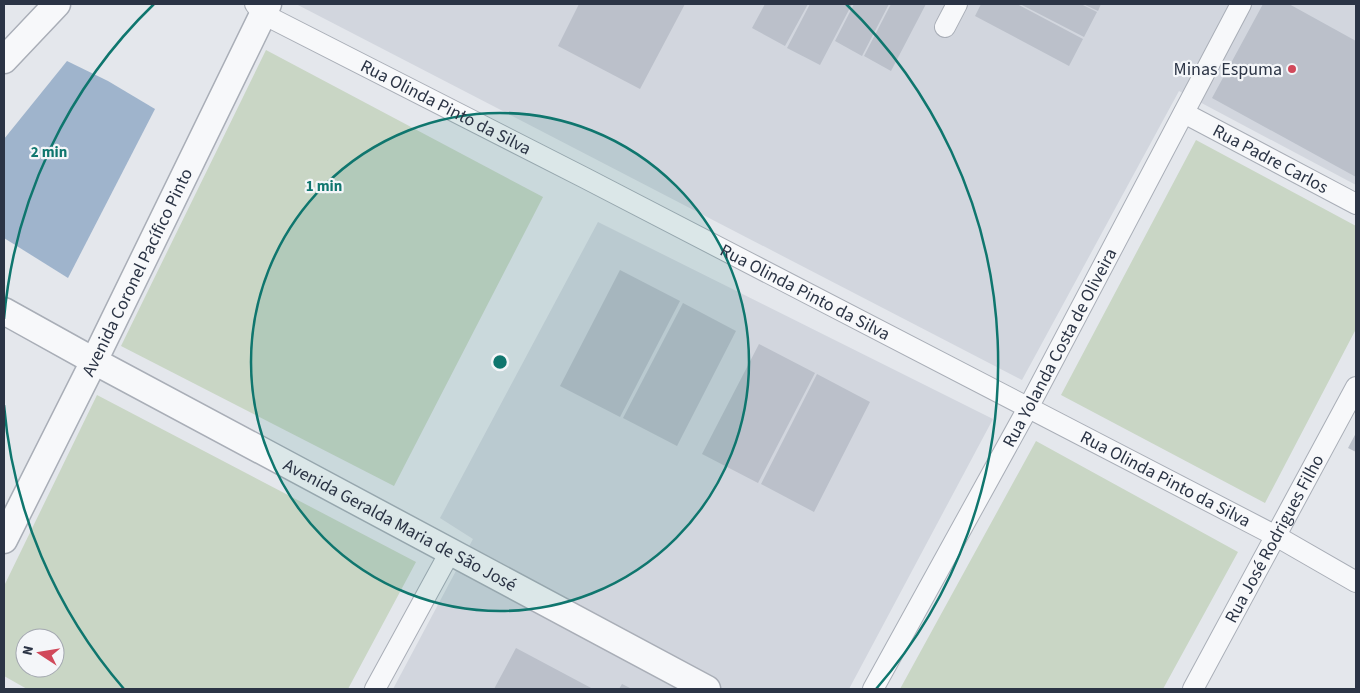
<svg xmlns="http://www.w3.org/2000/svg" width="1360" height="693" font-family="'Source Sans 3',sans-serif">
	<rect width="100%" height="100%" fill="#e4e7ec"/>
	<path fill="#d2d6de" d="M 296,4 L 1356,4 L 1356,185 L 1179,91 L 1022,380 Z
		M 598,222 L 993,419 L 849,689 L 393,689 L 473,539 L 440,518 Z"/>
	<path fill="#c9d6c5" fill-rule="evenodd" d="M 266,50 L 543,197 L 394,486 L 121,346 Z
		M 1196,140 L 1356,226 L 1356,329 L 1265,503 L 1061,395 Z
		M 97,395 L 416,562 L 348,689 L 27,689 L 4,676 L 4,586 ZM 25,638 L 55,638 L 55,668 L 25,668 Z
		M 1036,441 L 1238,552 L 1163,689 L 900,689 Z"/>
	<path fill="#9fb4cc" d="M 67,61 L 108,81 L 155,109 L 68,278 L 4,238 L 4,139 Z"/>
	<path fill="#bbc0ca" d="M 579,4 L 685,4 L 640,89 L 558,46 Z
		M 765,4 L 808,4 L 785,46 L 752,28 Z
		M 810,4 L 852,4 L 820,65 L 787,48 Z
		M 854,4 L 889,4 L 862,56 L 835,41 Z
		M 891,4 L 926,4 L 891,71 L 864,56 Z
		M 981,4 L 1017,4 L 1083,39 L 1069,66 L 975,16 Z
		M 1020,4 L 1081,4 L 1097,12 L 1084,37 Z
		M 1083,4 L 1101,4 L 1098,11 Z
		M 1263,4 L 1289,4 L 1356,41 L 1356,177 L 1212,98 Z
		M 620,270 L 680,301 L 620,417 L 560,386 Z
		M 683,303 L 736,331 L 677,446 L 623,418 Z
		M 759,344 L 815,373 L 758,483 L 702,454 Z
		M 817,374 L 870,402 L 814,512 L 761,484 Z
		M 1356,433 L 1356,452 L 1348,448 Z
		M 516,648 L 593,689 L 494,689 Z
		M 622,684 L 632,689 L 619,689 Z"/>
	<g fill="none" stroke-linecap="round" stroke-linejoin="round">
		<g stroke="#a9aeb7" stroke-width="22">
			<g id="minor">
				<path id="s1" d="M 255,4 L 263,14 L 585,178 L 1276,536 L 1356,582"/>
				<path d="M 945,27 L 957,4"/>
				<path id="s2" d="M 1184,113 L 1356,204"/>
				<path d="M 375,689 L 450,552"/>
				<path id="s3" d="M 873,689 L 1028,408 L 1241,4"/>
				<path id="s4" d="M 1193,689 L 1356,387"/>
			</g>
		</g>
		<g stroke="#a9aeb7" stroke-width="29">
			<g id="tertiary">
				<path d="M 4,60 L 57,4"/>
				<path id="s5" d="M 4,311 L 94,361 L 707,689"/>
				<path id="s6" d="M 4,540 L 94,361 L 268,4"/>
			</g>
		</g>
		<use href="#minor" stroke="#f7f8fa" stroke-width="20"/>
		<use href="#tertiary" stroke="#f7f8fa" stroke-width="26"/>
	</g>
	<circle cx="500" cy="362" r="249" fill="#0f766e" fill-opacity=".12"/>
	<g fill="none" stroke="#0f766e" stroke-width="2.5">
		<circle cx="500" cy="362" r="249"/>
		<path d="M124 689A498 498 0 0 1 4 405M4 319A498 498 0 0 1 154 4M846 4A498 498 0 0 1 876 689"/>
	</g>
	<circle fill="#d1495b" stroke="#f4f6f9" stroke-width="2" cx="1292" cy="69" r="5"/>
	<g text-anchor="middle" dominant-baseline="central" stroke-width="4.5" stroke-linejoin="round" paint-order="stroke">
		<g font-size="18" fill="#2b3445" stroke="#f4f6f9" text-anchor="end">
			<text x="1282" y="69">Minas Espuma</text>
		</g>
		<g font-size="18" fill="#2b3445" stroke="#f4f6f9">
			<text stroke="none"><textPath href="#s1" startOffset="218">Rua Olinda Pinto da Silva</textPath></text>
			<text stroke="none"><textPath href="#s2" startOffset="98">Rua Padre Carlos</textPath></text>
			<text stroke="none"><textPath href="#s6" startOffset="299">Avenida Coronel Pacífico Pinto</textPath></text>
			<text stroke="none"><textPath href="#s1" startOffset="622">Rua Olinda Pinto da Silva</textPath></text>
			<text stroke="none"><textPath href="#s3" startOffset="389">Rua Yolanda Costa de Oliveira</textPath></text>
			<text stroke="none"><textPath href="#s1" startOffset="1028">Rua Olinda Pinto da Silva</textPath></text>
			<text stroke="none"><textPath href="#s5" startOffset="450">Avenida Geralda Maria de São José</textPath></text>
			<text stroke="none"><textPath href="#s4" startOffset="171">Rua José Rodrigues Filho</textPath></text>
		</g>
	</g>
	<circle cx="500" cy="362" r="8" fill="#0f766e" stroke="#f4f6f9" stroke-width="2.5"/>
	<g font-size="15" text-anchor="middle" font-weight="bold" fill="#0f766e" stroke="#f4f6f9" stroke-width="4.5" stroke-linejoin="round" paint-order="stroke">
		<text x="49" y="157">2 min</text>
		<text x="324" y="191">1 min</text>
	</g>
	<rect width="1360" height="693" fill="none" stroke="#2b3445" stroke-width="10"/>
	<g transform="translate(40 653) rotate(282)"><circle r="24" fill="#f4f6f9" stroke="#a4a8b1"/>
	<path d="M0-4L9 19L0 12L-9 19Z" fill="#d1495b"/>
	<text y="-8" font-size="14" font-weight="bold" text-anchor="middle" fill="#2b3445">N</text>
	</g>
</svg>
